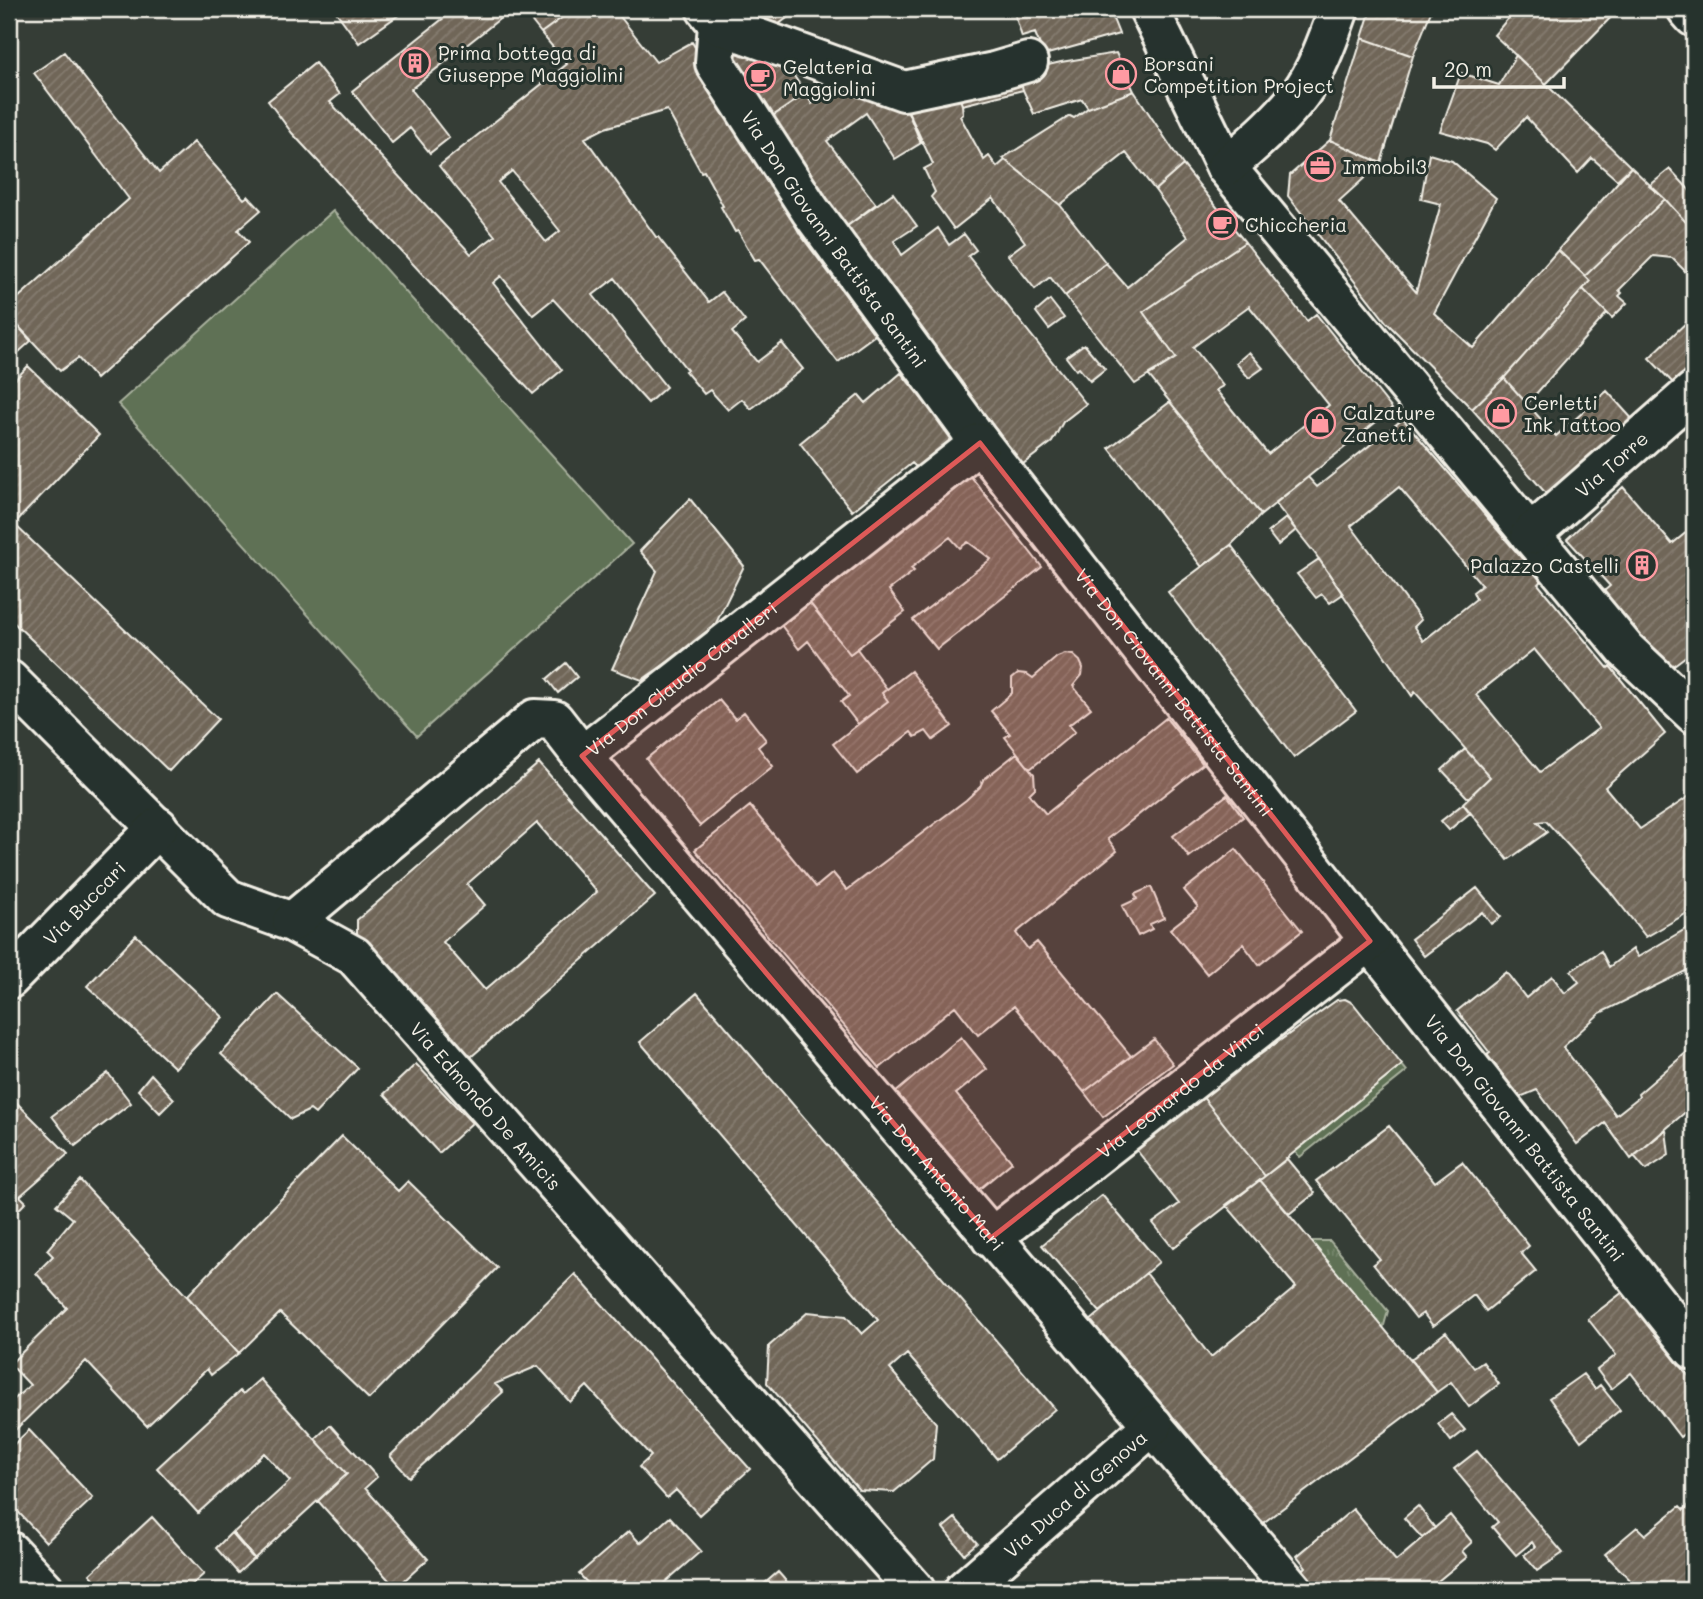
<svg xmlns="http://www.w3.org/2000/svg" width="1703" height="1599" font-family="Mali,sans-serif">
	<defs>
		<pattern id="grass-tufts" width="24" height="20" patternUnits="userSpaceOnUse" patternTransform="scale(1.75)"><rect width="24" height="20" fill="#5e7154"/><path d="M3 7l-1-3M5 7V3M7 7l1-3M15 17l-1-3M17 17v-4M19 17l1-3" fill="none" stroke="#76866d"/></pattern>
		<pattern id="building-hatch" width="6" height="6" patternUnits="userSpaceOnUse" patternTransform="scale(1.75)"><rect width="6" height="6" fill="#706658"/><path d="M-1 1l2-2M0 6l6-6M5 7l2-2" fill="none" stroke="#857c70"/></pattern>
	</defs>
	<rect width="100%" height="100%" fill="#353d36"/>
	<filter id="ink" filterUnits="userSpaceOnUse"><feTurbulence type="fractalNoise" baseFrequency=".0143" numOctaves="2"/><feDisplacementMap in="SourceGraphic" scale="14" xChannelSelector="R" yChannelSelector="G"/><feConvolveMatrix kernelMatrix="1 2 1 2 8 2 1 2 1" color-interpolation-filters="sRGB"/></filter>
	<g filter="url(#ink)">
		<path fill="url(#grass-tufts)" stroke="#a9b19e" stroke-width="2" d="M 1402,1065 L 1407,1071 L 1300,1157 L 1295,1152 Z
			M 1310,1241 L 1330,1241 L 1388,1311 L 1383,1329 Z"/>
		<path fill="#5e7154" stroke="#a9b19e" stroke-width="2" d="M 333,211 L 632,544 L 417,736 L 118,404 Z"/>
		<path fill="url(#building-hatch)" stroke="#f4f1e8" stroke-width="2" fill-rule="evenodd" d="M 334,9 L 407,9 L 359,43 Z
			M 455,9 L 512,9 L 411,89 L 449,138 L 430,153 L 410,128 L 392,143 L 352,91 Z
			M 522,9 L 574,9 L 541,33 Z
			M 574,9 L 614,9 L 656,62 L 692,42 L 800,234 L 875,335 L 838,362 L 759,259 L 755,260 L 738,231 L 735,232 L 721,207 L 723,206 L 704,171 L 701,172 L 667,110 L 605,128 L 585,138 L 656,237 L 658,237 L 709,302 L 722,292 L 745,321 L 732,332 L 757,362 L 782,343 L 803,369 L 751,409 L 742,399 L 728,410 L 710,390 L 704,394 L 685,371 L 687,370 L 615,278 L 593,295 L 666,387 L 648,403 L 553,299 L 533,315 L 501,276 L 493,283 L 562,370 L 533,394 L 292,133 L 268,101 L 315,63 L 340,94 L 330,102 L 471,254 L 495,236 L 439,166 L 567,64 L 541,33 ZM 512,171 L 560,231 L 546,242 L 498,182 Z
			M 754,9 L 799,9 L 771,30 Z
			M 1013,9 L 1109,9 L 1119,34 L 1044,55 L 1035,33 L 1022,37 Z
			M 1371,9 L 1432,9 L 1413,56 L 1362,38 Z
			M 1516,9 L 1619,9 L 1546,84 L 1494,35 Z
			M 1362,38 L 1413,56 L 1381,163 L 1330,140 Z
			M 64,52 L 159,173 L 194,142 L 244,199 L 248,196 L 261,210 L 238,230 L 249,242 L 96,379 L 78,358 L 60,371 L 9,316 L 9,306 L 129,199 L 34,73 Z
			M 737,52 L 788,67 L 806,94 L 762,123 L 728,68 Z
			M 1116,53 L 1134,91 L 1088,108 L 1082,99 L 1034,114 L 1023,90 L 1018,72 L 1061,62 Z
			M 1516,55 L 1631,167 L 1617,180 L 1592,158 L 1578,173 L 1526,117 L 1495,150 L 1487,144 L 1440,131 L 1461,73 L 1499,85 Z
			M 1018,72 L 1023,90 L 962,105 L 956,86 Z
			M 842,79 L 902,98 L 921,143 L 895,159 L 866,113 L 827,141 L 876,204 L 839,232 L 762,123 L 806,94 L 812,104 Z
			M 956,86 L 962,105 L 963,114 L 960,116 L 984,160 L 989,156 L 997,167 L 1005,160 L 1060,205 L 1106,263 L 1065,296 L 1050,277 L 1035,289 L 1008,255 L 1025,242 L 993,198 L 954,229 L 931,197 L 935,192 L 924,169 L 933,164 L 902,98 Z
			M 1134,91 L 1183,165 L 1155,190 L 1126,153 L 1060,205 L 1003,158 L 1070,116 L 1074,118 L 1088,108 Z
			M 1330,140 L 1381,163 L 1339,201 L 1416,292 L 1441,204 L 1421,199 L 1429,154 L 1452,161 L 1496,198 L 1434,313 L 1473,348 L 1558,250 L 1590,281 L 1504,378 L 1472,409 L 1387,323 L 1288,196 L 1290,175 Z
			M 1183,165 L 1245,242 L 1143,312 L 1176,358 L 1135,384 L 1065,296 L 1106,263 L 1127,287 L 1188,237 L 1155,190 Z
			M 1631,167 L 1665,199 L 1585,276 L 1558,250 Z
			M 1670,169 L 1694,195 L 1694,231 L 1665,199 L 1649,186 Z
			M 893,193 L 917,226 L 894,241 L 902,255 L 938,228 L 949,245 L 964,234 L 976,250 L 968,256 L 1086,404 L 1063,422 L 1052,442 L 1019,467 L 839,232 Z
			M 1665,199 L 1694,231 L 1694,280 L 1672,258 L 1653,256 L 1619,290 L 1622,293 L 1619,296 L 1627,303 L 1612,318 L 1583,289 L 1590,281 L 1585,276 Z
			M 1245,242 L 1307,321 L 1316,314 L 1392,409 L 1261,515 L 1149,376 L 1149,374 L 1176,358 L 1143,312 ZM 1249,306 L 1329,405 L 1268,454 L 1216,390 L 1223,386 L 1193,347 Z
			M 1583,289 L 1607,313 L 1527,404 L 1504,378 Z
			M 1050,300 L 1064,318 L 1049,329 L 1036,312 Z
			M 9,316 L 31,341 L 9,361 Z
			M 1690,319 L 1694,324 L 1694,365 L 1674,384 L 1649,358 Z
			M 1084,344 L 1105,369 L 1090,381 L 1079,368 L 1076,370 L 1066,357 Z
			M 1249,352 L 1263,368 L 1249,378 L 1236,363 Z
			M 28,366 L 99,435 L 14,524 L 218,719 L 169,771 L 9,618 L 9,386 Z
			M 901,373 L 957,443 L 921,472 L 912,463 L 852,511 L 800,443 L 859,395 L 866,403 Z
			M 1504,378 L 1556,436 L 1607,391 L 1635,422 L 1550,498 L 1472,409 Z
			M 1170,402 L 1261,515 L 1231,545 L 1202,567 L 1109,448 Z
			M 1403,419 L 1541,581 L 1538,584 L 1608,668 L 1610,666 L 1665,734 L 1605,787 L 1640,829 L 1694,793 L 1694,826 L 1692,828 L 1694,832 L 1694,909 L 1646,937 L 1608,889 L 1546,821 L 1537,822 L 1547,832 L 1508,860 L 1463,803 L 1490,777 L 1415,692 L 1412,696 L 1316,555 L 1275,503 L 1308,477 L 1317,487 ZM 1399,487 L 1482,585 L 1473,592 L 1476,599 L 1423,641 L 1414,627 L 1421,620 L 1351,526 ZM 1534,649 L 1599,728 L 1540,772 L 1476,695 Z
			M 969,474 L 1042,567 L 937,649 L 913,620 L 991,559 L 968,542 L 960,548 L 950,537 L 911,568 L 914,571 L 889,590 L 905,612 L 850,654 L 808,601 Z
			M 1623,487 L 1672,544 L 1694,526 L 1694,650 L 1662,674 L 1597,597 L 1610,586 L 1567,539 Z
			M 690,499 L 744,566 L 712,631 L 642,680 L 612,669 L 657,571 L 640,551 Z
			M 1286,518 L 1296,530 L 1278,545 L 1268,532 Z
			M 1231,545 L 1356,711 L 1294,758 L 1168,592 Z
			M 1319,559 L 1343,594 L 1330,603 L 1322,594 L 1316,598 L 1297,574 Z
			M 810,603 L 850,654 L 857,649 L 887,689 L 882,693 L 888,701 L 858,724 L 841,702 L 849,696 L 808,641 L 799,649 L 781,625 Z
			M 1065,654 L 1073,655 L 1080,661 L 1083,668 L 1082,675 L 1073,686 L 1091,708 L 1069,725 L 1075,732 L 1030,769 L 1005,737 L 1010,734 L 991,711 L 1012,693 L 1012,678 L 1018,673 L 1027,674 L 1033,678 L 1057,657 Z
			M 566,663 L 577,677 L 558,693 L 547,679 Z
			M 911,671 L 952,726 L 933,740 L 926,731 L 915,737 L 911,732 L 857,774 L 833,744 L 888,701 L 882,693 Z
			M 719,700 L 735,719 L 744,712 L 766,740 L 758,747 L 773,766 L 700,826 L 646,759 Z
			M 1166,718 L 1203,764 L 1108,839 L 1117,851 L 1016,933 L 1028,949 L 1037,942 L 1131,1056 L 1084,1092 L 1014,1006 L 978,1035 L 955,1006 L 880,1068 L 695,850 L 750,806 L 816,887 L 833,873 L 847,890 L 966,800 L 980,787 L 983,780 L 1017,753 L 1034,774 L 1035,788 L 1029,794 L 1046,814 Z
			M 1465,749 L 1490,777 L 1468,798 L 1442,770 Z
			M 539,763 L 655,896 L 464,1063 L 357,940 L 357,920 ZM 537,823 L 597,892 L 485,990 L 443,942 L 485,905 L 467,884 Z
			M 1227,795 L 1243,817 L 1189,857 L 1173,836 Z
			M 1463,804 L 1470,813 L 1449,830 L 1441,821 Z
			M 1236,849 L 1302,931 L 1259,965 L 1243,944 L 1207,974 L 1170,929 L 1198,907 L 1184,890 Z
			M 1151,887 L 1164,918 L 1150,924 L 1152,929 L 1138,936 L 1122,906 L 1137,899 L 1135,894 Z
			M 1477,888 L 1501,917 L 1491,924 L 1482,912 L 1424,956 L 1411,939 Z
			M 1694,924 L 1694,967 L 1600,1013 L 1563,1047 L 1616,1115 L 1639,1097 L 1638,1094 L 1694,1046 L 1694,1115 L 1690,1108 L 1631,1159 L 1605,1123 L 1577,1144 L 1537,1090 L 1520,1097 L 1487,1055 L 1490,1053 L 1457,1011 L 1506,972 L 1526,998 L 1552,976 L 1565,993 L 1579,982 L 1571,971 L 1601,951 L 1609,967 L 1633,949 L 1638,957 Z
			M 136,935 L 223,1017 L 175,1068 L 87,986 Z
			M 697,993 L 1055,1409 L 997,1459 L 907,1354 L 890,1369 L 936,1423 L 933,1459 L 894,1492 L 859,1490 L 767,1383 L 769,1346 L 808,1312 L 846,1316 L 862,1334 L 878,1320 L 640,1042 Z
			M 277,994 L 358,1068 L 315,1114 L 310,1110 L 291,1119 L 221,1054 Z
			M 1345,999 L 1353,1003 L 1402,1065 L 1265,1176 L 1202,1096 L 1337,1000 Z
			M 961,1037 L 987,1069 L 956,1094 L 1012,1162 L 977,1191 L 895,1093 Z
			M 1154,1039 L 1173,1064 L 1103,1117 L 1084,1092 Z
			M 416,1064 L 472,1123 L 439,1153 L 384,1094 Z
			M 108,1073 L 131,1103 L 75,1146 L 52,1116 Z
			M 151,1074 L 174,1099 L 160,1113 L 138,1090 Z
			M 9,1095 L 68,1154 L 20,1196 L 26,1202 L 9,1220 Z
			M 1202,1096 L 1265,1176 L 1173,1248 L 1153,1223 L 1179,1204 L 1135,1148 Z
			M 1389,1126 L 1435,1182 L 1462,1162 L 1529,1246 L 1521,1253 L 1536,1271 L 1486,1311 L 1474,1295 L 1433,1326 L 1423,1313 L 1416,1318 L 1373,1264 L 1380,1259 L 1316,1181 Z
			M 1666,1130 L 1669,1155 L 1646,1170 L 1634,1156 Z
			M 342,1136 L 398,1191 L 408,1181 L 497,1268 L 369,1399 L 280,1313 L 239,1353 L 187,1296 Z
			M 1287,1159 L 1315,1193 L 1289,1214 L 1260,1180 Z
			M 80,1180 L 239,1353 L 211,1375 L 207,1369 L 147,1426 L 86,1361 L 9,1436 L 9,1404 L 30,1385 L 10,1364 L 67,1308 L 36,1273 L 53,1256 L 47,1250 L 73,1219 L 56,1205 Z
			M 1260,1180 L 1437,1392 L 1255,1529 L 1082,1328 L 1146,1273 L 1211,1357 L 1296,1287 L 1226,1205 Z
			M 1102,1195 L 1159,1262 L 1100,1312 L 1042,1245 Z
			M 575,1274 L 750,1469 L 699,1515 L 676,1490 L 667,1498 L 639,1467 L 651,1456 L 587,1386 L 570,1402 L 538,1366 L 495,1384 L 503,1392 L 409,1477 L 390,1456 Z
			M 1623,1292 L 1694,1383 L 1694,1426 L 1680,1437 L 1631,1373 L 1611,1389 L 1597,1370 L 1616,1355 L 1588,1319 Z
			M 1446,1332 L 1474,1368 L 1483,1362 L 1499,1384 L 1469,1407 L 1451,1382 L 1437,1392 L 1411,1359 Z
			M 1583,1374 L 1595,1389 L 1600,1385 L 1620,1410 L 1581,1441 L 1549,1398 Z
			M 260,1379 L 347,1474 L 254,1559 L 232,1534 L 290,1481 L 264,1453 L 198,1513 L 157,1468 L 240,1391 L 243,1394 Z
			M 1451,1414 L 1465,1430 L 1451,1441 L 1438,1424 Z
			M 330,1425 L 377,1477 L 365,1488 L 428,1559 L 396,1588 L 318,1501 L 347,1474 L 315,1439 Z
			M 29,1430 L 93,1498 L 46,1542 L 9,1502 L 9,1449 Z
			M 1477,1451 L 1563,1553 L 1537,1571 L 1524,1555 L 1535,1547 L 1532,1542 L 1516,1555 L 1492,1527 L 1498,1522 L 1454,1469 Z
			M 1694,1500 L 1694,1590 L 1640,1590 L 1605,1554 L 1637,1527 L 1645,1535 L 1680,1506 L 1684,1510 Z
			M 1418,1506 L 1435,1528 L 1422,1538 L 1404,1518 Z
			M 1353,1509 L 1396,1561 L 1450,1515 L 1472,1542 L 1462,1551 L 1467,1557 L 1427,1590 L 1319,1590 L 1302,1571 L 1306,1567 L 1297,1556 Z
			M 152,1517 L 204,1574 L 186,1590 L 105,1590 L 90,1574 Z
			M 670,1517 L 701,1551 L 656,1590 L 633,1590 L 625,1581 L 615,1590 L 594,1590 L 579,1574 L 629,1531 L 640,1543 Z
			M 955,1518 L 977,1543 L 964,1554 L 943,1528 Z
			M 232,1532 L 254,1558 L 238,1573 L 216,1548 Z
			M 778,1572 L 794,1590 L 757,1590 Z"/>
		<g fill="none" stroke-linecap="round" stroke-linejoin="round">
			<g stroke="#f4f1e8" stroke-width="44">
				<g id="street">
					<path id="s1" d="M 706,9 L 718,24 L 715,63 L 810,210 L 980,443 L 1370,941 L 1694,1350"/>
					<path d="M 1149,9 L 1226,167 L 1626,650 L 1694,714"/>
					<path d="M 1687,9 L 1694,17"/>
					<path d="M 718,24 L 904,91 L 994,72 L 1028,62"/>
					<path d="M 1226,167 C 1251,145 1280,121 1300,94 C 1317,72 1330,34 1339,9"/>
					<path id="s2" d="M 1530,535 L 1694,391"/>
					<path id="s3" d="M 9,680 L 228,899 L 292,922 L 354,956 L 915,1590"/>
					<path id="s4" d="M 582,756 L 980,443"/>
					<path id="s5" d="M 292,922 L 535,719 L 554,720 L 582,756 L 1293,1590"/>
					<path id="s6" d="M 9,979 L 158,827"/>
					<path id="s7" d="M 991,1238 L 1370,941"/>
					<path d="M 9,1551 L 45,1590"/>
					<path id="s8" d="M 964,1590 L 1153,1425"/>
				</g>
			</g>
			<use href="#street" stroke="#26332d" stroke-width="38"/>
		</g>
	</g>
	<path fill="#de5a58" fill-opacity="0.2" stroke="#de5a58" stroke-width="5" stroke-linejoin="round" d="M 980,443 L 1370,941 L 991,1238 L 582,756 Z"/>
	<defs>
		<g id="building-ring" transform="scale(1.575)"><circle r="9.5" fill="#26332d" stroke="#ff9aa2" stroke-width="1.5"/><path d="M-4-6H4V6H1V3H-1V6H-4ZM-2.5-4.3h1.7v1.8h-1.7ZM.8-4.3h1.7v1.8H.8ZM-2.5-1h1.7V.8h-1.7ZM.8-1h1.7V.8H.8Z" fill="#ff9aa2"/></g>
		<g id="shop-ring" transform="scale(1.575)"><circle r="9.5" fill="#26332d" stroke="#ff9aa2" stroke-width="1.5"/><path d="M-5-2.5h2.3a2.7 3.5 0 0 1 5.4 0H5L5.5 6h-11ZM-1.5-2.5h3a1.5 2.3 0 0 0-3 0Z" fill="#ff9aa2"/></g>
		<g id="cafe-ring" transform="scale(1.575)"><circle r="9.5" fill="#26332d" stroke="#ff9aa2" stroke-width="1.5"/><path d="M-5.5-4.5H6V0H3Q3 3.5 0 3.5H-2.5Q-5.5 3.5-5.5 0ZM3-3.2v2h1.7v-2ZM-6 4.5H4V6H-6Z" fill="#ff9aa2"/></g>
		<g id="office-ring" transform="scale(1.575)"><circle r="9.5" fill="#26332d" stroke="#ff9aa2" stroke-width="1.5"/><path d="M-6-3h4V-5.5h4V-3h4V5H-6ZM-1-4.5V-3h2v-1.5ZM-6 0V1H6V0Z" fill="#ff9aa2"/></g>
	</defs>
	<g fill-rule="evenodd">
		<use href="#building-ring" x="415" y="63"/>
		<use href="#shop-ring" x="1121" y="74"/>
		<use href="#cafe-ring" x="760" y="77"/>
		<use href="#office-ring" x="1320" y="166"/>
		<use href="#cafe-ring" x="1222" y="224"/>
		<use href="#shop-ring" x="1501" y="413"/>
		<use href="#shop-ring" x="1320" y="423"/>
		<use href="#building-ring" x="1642" y="565"/>
	</g>
	<g text-anchor="middle" dominant-baseline="central" stroke-width="6" stroke-linejoin="round" paint-order="stroke">
		<g font-size="19" fill="#f4f1e8" stroke="#26332d" text-anchor="start">
			<text x="438" y="52">Prima bottega di<tspan x="438" dy="22">Giuseppe Maggiolini</tspan></text>
			<text x="1144" y="63">Borsani<tspan x="1144" dy="22">Competition Project</tspan></text>
			<text x="783" y="66">Gelateria<tspan x="783" dy="22">Maggiolini</tspan></text>
			<text x="1343" y="166">Immobil3</text>
			<text x="1245" y="224">Chiccheria</text>
			<text x="1524" y="402">Cerletti<tspan x="1524" dy="22">Ink Tattoo</tspan></text>
			<text x="1343" y="412">Calzature<tspan x="1343" dy="22">Zanetti</tspan></text>
			<text x="1619" y="565" text-anchor="end">Palazzo Castelli</text>
		</g>
		<g font-size="19" fill="#f4f1e8" stroke="#26332d">
			<text stroke="none"><textPath href="#s1" startOffset="271">Via Don Giovanni Battista Santini</textPath></text>
			<text stroke="none"><textPath href="#s2" startOffset="108">Via Torre</textPath></text>
			<text stroke="none"><textPath href="#s4" startOffset="126">Via Don Claudio Cavalleri</textPath></text>
			<text stroke="none"><textPath href="#s1" startOffset="838">Via Don Giovanni Battista Santini</textPath></text>
			<text stroke="none"><textPath href="#s6" startOffset="107">Via Buccari</textPath></text>
			<text stroke="none"><textPath href="#s7" startOffset="240">Via Leonardo da Vinci</textPath></text>
			<text stroke="none"><textPath href="#s3" startOffset="648">Via Edmondo De Amicis</textPath></text>
			<text stroke="none"><textPath href="#s1" startOffset="1405">Via Don Giovanni Battista Santini</textPath></text>
			<text stroke="none"><textPath href="#s5" startOffset="929">Via Don Antonio Mari</textPath></text>
			<text stroke="none"><textPath href="#s8" startOffset="147">Via Duca di Genova</textPath></text>
		</g>
	</g>
	<rect width="1703" height="1599" fill="none" stroke="#26332d" stroke-width="35"/>
	<rect x="18" y="18" width="1668" height="1564" fill="none" stroke="#f4f1e8" stroke-width="2.5" filter="url(#ink)"/>
	<path d="M1434 77v10h130v-10" fill="none" stroke="#f4f1e8" stroke-width="3.5"/>
	<text x="1444" y="77" font-size="21" fill="#f4f1e8" stroke="#26332d" stroke-width="5" paint-order="stroke">20 m</text>
</svg>
